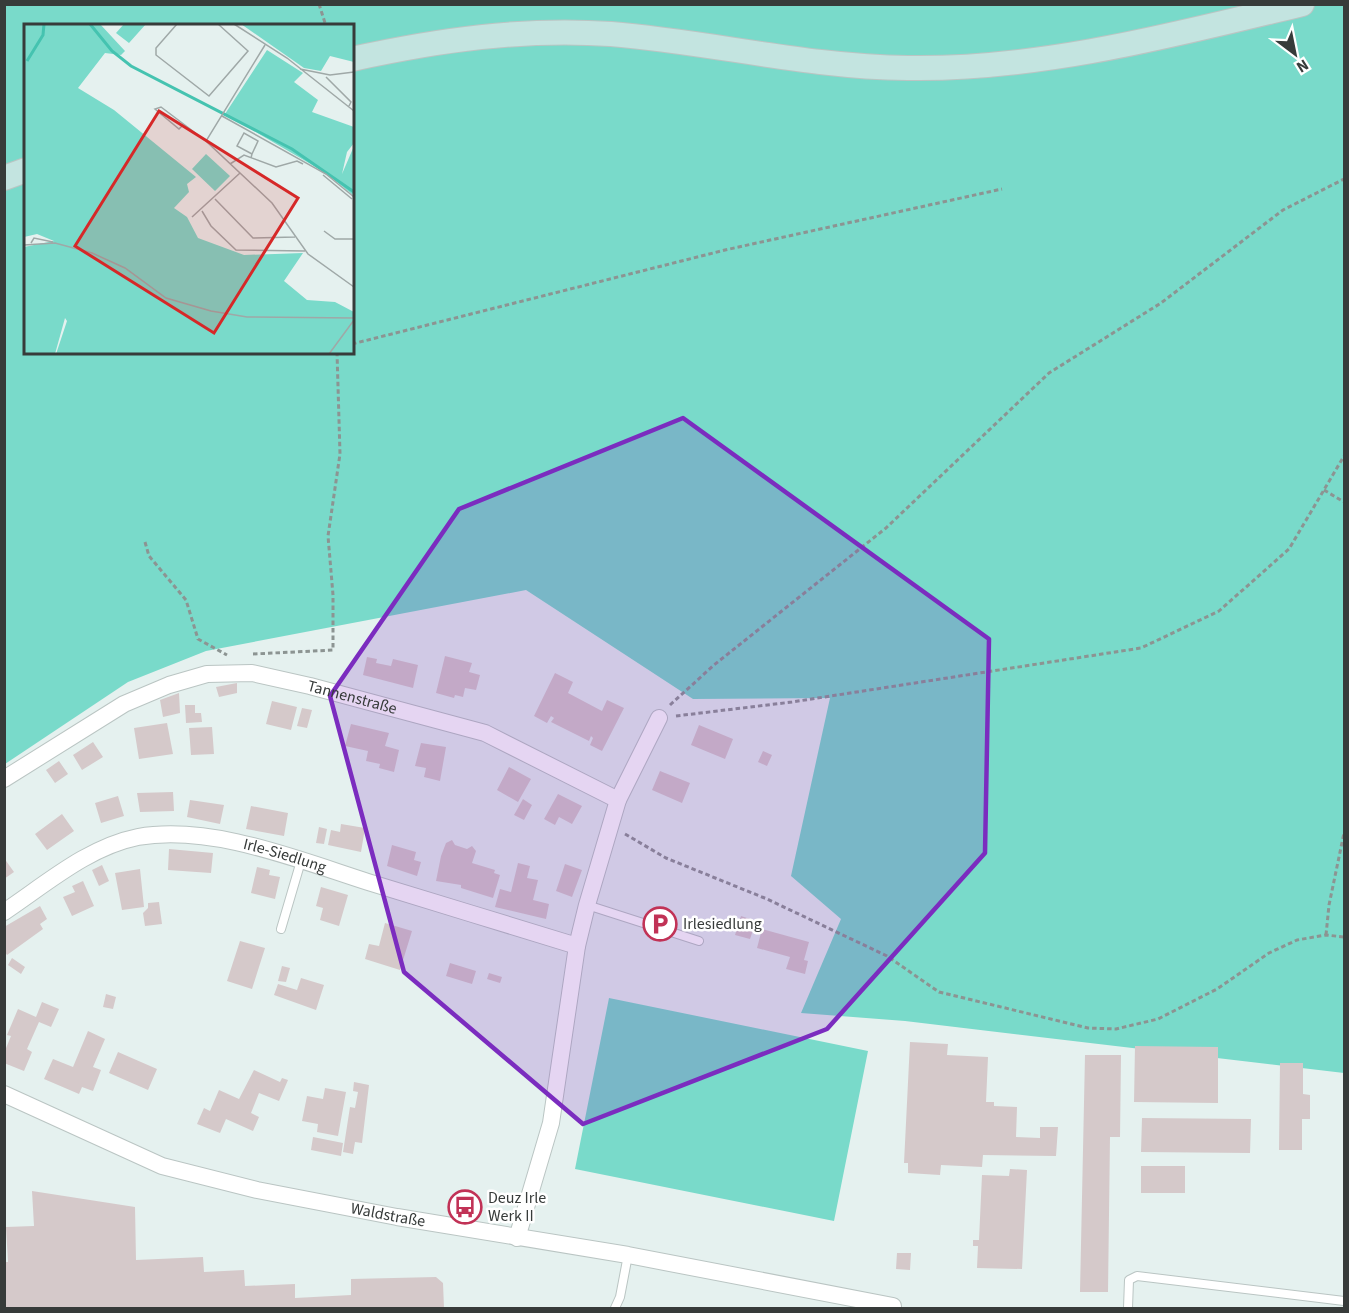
<svg xmlns="http://www.w3.org/2000/svg" width="1349" height="1313" font-family="'Source Sans 3',sans-serif">
	<rect width="100%" height="100%" fill="#e5f1ef"/>
	<path fill="#79daca" fill-rule="evenodd" d="M 5,5 L 1344,5 L 1344,1073 L 905,1021 L 801,1013 L 841,919 L 791,876 L 830,698 L 693,699 L 526,590 L 206,651 L 128,682 L 5,764 ZM 26,26 L 352,26 L 352,352 L 26,352 Z
		M 609,998 L 868,1051 L 834,1221 L 575,1169 Z"/>
	<path fill="#d5c9ca" d="M 445,656 L 472,663 L 469,672 L 480,675 L 476,690 L 465,688 L 463,697 L 455,695 L 454,698 L 436,693 Z
		M 367,657 L 377,659 L 376,663 L 391,666 L 393,659 L 418,665 L 413,688 L 363,675 Z
		M 555,673 L 573,682 L 568,693 L 602,711 L 607,700 L 624,708 L 602,751 L 590,745 L 593,738 L 591,736 L 589,741 L 551,722 L 554,718 L 551,716 L 547,723 L 534,716 Z
		M 237,683 L 237,693 L 219,697 L 216,687 Z
		M 179,693 L 180,713 L 163,717 L 160,700 Z
		M 272,701 L 297,707 L 291,730 L 266,724 Z
		M 185,705 L 195,705 L 195,713 L 201,713 L 202,722 L 186,723 Z
		M 302,708 L 312,710 L 307,728 L 297,726 Z
		M 167,723 L 173,754 L 139,759 L 134,728 Z
		M 351,724 L 389,733 L 385,746 L 399,750 L 394,772 L 379,768 L 380,764 L 366,761 L 368,751 L 345,746 Z
		M 699,725 L 733,739 L 725,759 L 691,745 Z
		M 212,727 L 214,754 L 191,755 L 189,728 Z
		M 93,742 L 103,757 L 82,770 L 73,755 Z
		M 421,743 L 446,747 L 440,781 L 424,777 L 426,768 L 415,766 Z
		M 763,751 L 772,755 L 767,766 L 758,762 Z
		M 59,761 L 68,774 L 55,783 L 46,770 Z
		M 509,767 L 531,779 L 518,802 L 497,790 Z
		M 660,771 L 690,783 L 682,803 L 652,790 Z
		M 173,792 L 174,811 L 140,812 L 137,793 Z
		M 558,794 L 582,806 L 572,824 L 559,817 L 555,825 L 544,819 Z
		M 118,796 L 124,816 L 101,823 L 95,803 Z
		M 523,799 L 532,805 L 524,820 L 514,815 Z
		M 190,800 L 224,805 L 220,824 L 187,817 Z
		M 251,806 L 288,813 L 284,836 L 246,829 Z
		M 62,814 L 74,831 L 47,850 L 35,834 Z
		M 341,824 L 365,828 L 361,852 L 328,845 L 331,830 L 340,832 Z
		M 319,827 L 327,829 L 324,844 L 316,843 Z
		M 452,840 L 455,845 L 467,849 L 472,846 L 476,851 L 472,863 L 495,870 L 494,873 L 500,875 L 493,898 L 461,888 L 461,885 L 436,881 L 441,856 L 446,843 Z
		M 392,845 L 416,852 L 414,860 L 421,862 L 417,876 L 387,866 Z
		M 169,849 L 213,853 L 211,873 L 168,870 Z
		M 4,858 L 14,872 L 4,879 Z
		M 518,863 L 530,866 L 527,878 L 538,880 L 533,900 L 549,904 L 546,919 L 495,907 L 500,889 L 511,892 Z
		M 565,864 L 582,870 L 572,897 L 556,891 Z
		M 102,865 L 109,881 L 99,886 L 92,870 Z
		M 257,867 L 270,870 L 269,875 L 280,877 L 275,899 L 251,893 Z
		M 140,869 L 144,907 L 122,910 L 115,873 Z
		M 83,881 L 94,906 L 72,916 L 63,897 L 75,892 L 72,886 Z
		M 321,887 L 348,895 L 339,926 L 320,920 L 323,908 L 316,906 Z
		M 159,902 L 162,924 L 145,926 L 143,913 L 148,908 L 148,903 Z
		M 40,906 L 47,919 L 40,924 L 43,929 L 7,955 L 4,951 L 4,927 Z
		M 741,916 L 756,921 L 750,939 L 735,935 Z
		M 385,923 L 412,931 L 400,970 L 365,959 L 369,944 L 379,946 Z
		M 762,929 L 809,942 L 804,960 L 808,961 L 805,974 L 786,969 L 790,957 L 757,948 Z
		M 240,941 L 265,948 L 252,989 L 227,981 Z
		M 12,958 L 25,967 L 21,974 L 8,965 Z
		M 450,963 L 476,971 L 472,984 L 446,976 Z
		M 282,966 L 290,968 L 286,982 L 278,981 Z
		M 489,973 L 502,977 L 500,983 L 487,979 Z
		M 301,978 L 324,985 L 316,1010 L 274,995 L 278,984 L 297,990 Z
		M 106,994 L 116,997 L 113,1009 L 103,1007 Z
		M 42,1002 L 59,1009 L 51,1027 L 39,1022 L 27,1049 L 32,1052 L 24,1071 L 4,1063 L 4,1053 L 11,1036 L 7,1035 L 18,1009 L 36,1017 Z
		M 88,1031 L 105,1039 L 93,1067 L 101,1070 L 93,1091 L 82,1087 L 79,1094 L 44,1079 L 53,1059 L 73,1067 Z
		M 910,1042 L 948,1044 L 947,1055 L 988,1057 L 986,1102 L 994,1102 L 994,1106 L 1017,1107 L 1016,1137 L 1040,1138 L 1040,1127 L 1058,1127 L 1056,1156 L 983,1155 L 982,1167 L 941,1165 L 940,1175 L 908,1173 L 908,1163 L 904,1163 Z
		M 1135,1046 L 1218,1047 L 1218,1103 L 1134,1102 Z
		M 118,1052 L 157,1069 L 148,1090 L 109,1073 Z
		M 1085,1055 L 1121,1055 L 1120,1137 L 1110,1137 L 1108,1292 L 1080,1292 Z
		M 1280,1063 L 1303,1063 L 1303,1094 L 1310,1095 L 1310,1119 L 1302,1119 L 1302,1150 L 1279,1150 Z
		M 254,1070 L 280,1082 L 282,1078 L 288,1080 L 279,1101 L 259,1093 L 251,1113 L 259,1117 L 253,1131 L 226,1119 L 220,1133 L 197,1124 L 204,1108 L 210,1111 L 219,1090 L 239,1099 Z
		M 354,1082 L 369,1085 L 362,1143 L 355,1142 L 353,1154 L 343,1152 L 350,1107 L 355,1108 L 358,1092 L 353,1091 Z
		M 325,1088 L 346,1092 L 338,1136 L 317,1132 L 318,1124 L 302,1121 L 307,1096 L 323,1099 Z
		M 1142,1118 L 1251,1119 L 1250,1153 L 1141,1152 Z
		M 313,1137 L 343,1143 L 341,1156 L 311,1150 Z
		M 1141,1166 L 1185,1166 L 1185,1193 L 1141,1193 Z
		M 1010,1169 L 1027,1170 L 1022,1269 L 977,1268 L 978,1246 L 973,1246 L 973,1240 L 979,1240 L 982,1175 L 1009,1176 Z
		M 32,1191 L 135,1207 L 136,1260 L 203,1257 L 204,1272 L 244,1270 L 245,1286 L 295,1284 L 295,1298 L 351,1295 L 351,1279 L 436,1277 L 443,1283 L 444,1308 L 4,1308 L 4,1262 L 8,1262 L 6,1227 L 34,1226 Z
		M 897,1253 L 911,1253 L 910,1270 L 896,1269 Z"/>
	<g fill="none" stroke-linecap="round" stroke-linejoin="round">
		<g stroke="#bac5c3" stroke-width="10">
			<path id="lane" d="M 587,905 L 699,941
				M 281,929 L 301,861
				M 615,1308 L 620,1297 L 628,1255
				M 1128,1308 L 1129,1280 L 1137,1276 L 1344,1301"/>
		</g>
		<g stroke="#bac5c3" stroke-width="18">
			<g id="street">
				<path id="s1" d="M 4,779 L 124,704 L 169,685 L 207,674 L 252,673 L 310,686 L 485,733 L 618,800"/>
				<path id="s2" d="M 4,912 C 46,884 88,847 138,837 C 211,824 299,860 368,882 C 438,903 507,925 577,946"/>
				<path id="s3" d="M 4,1094 L 162,1166 L 257,1190 L 397,1217 L 628,1255 L 893,1306 L 893,1308"/>
				<path d="M 517,1238 L 551,1123 L 577,946 L 587,905 L 618,800 L 659,718"/>
			</g>
		</g>
		<g stroke="#bac5c3" stroke-width="26">
			<path id="secondary" d="M 352,59 C 439,40 522,28 611,34 C 710,42 808,67 908,68 C 1041,70 1173,35 1302,4
				M 4,178 L 26,170"/>
		</g>
		<path stroke="#8c9492" stroke-width="3" stroke-dasharray="4.5 3" stroke-linecap="butt" d="M 319,4 L 326,26
			M 352,344 L 725,250 L 1002,189
			M 1324,490 L 1344,502
			M 145,542 L 149,556 L 186,600 L 198,639 L 227,655
			M 253,654 L 333,650 L 333,595 L 328,536 L 340,454 L 337,352
			M 670,705 L 714,665 L 886,528 L 1049,373 L 1161,303 L 1283,210 L 1344,179
			M 676,716 L 792,702 L 1141,648 L 1219,611 L 1289,549 L 1344,456
			M 625,834 L 666,858 L 767,899 L 887,956 L 939,992 L 1088,1028 L 1116,1029 L 1158,1019 L 1217,989 L 1269,953 L 1297,940 L 1326,935 L 1344,937
			M 1326,935 L 1329,905 L 1344,833"/>
		<use href="#lane" stroke="#fff" stroke-width="8"/>
		<use href="#street" stroke="#fff" stroke-width="16"/>
		<use href="#secondary" stroke="#c3e4e0" stroke-width="24"/>
	</g>
	<path fill="#7b2cbf" fill-opacity="0.2" stroke="#7b2cbf" stroke-width="4.5" stroke-linejoin="round" d="M 683,418 L 989,639 L 985,853 L 827,1029 L 583,1124 L 404,972 L 330,696 L 459,509 Z"/>
	<defs>
		<g id="parking-ring" transform="scale(1.725)"><circle r="9.5" fill="#fff" stroke="#c13256" stroke-width="1.5"/><path d="M-3.5-5.5H1a3.5 3.5 0 0 1 0 7H-1V5.5H-3.5ZM-1-3.4V-.6H.8a1.4 1.4 0 0 0 0-2.8Z" fill="#c13256"/></g>
		<g id="bus-ring" transform="scale(1.725)"><circle r="9.5" fill="#fff" stroke="#c13256" stroke-width="1.5"/><path d="M-5-6H5V4H4V6H2V4H-2V6H-4V4H-5ZM-3.5-4V0h7V-4ZM-3.5 1.2v1.5H-2V1.2ZM2 1.2v1.5H3.5V1.2Z" fill="#c13256"/></g>
	</defs>
	<g fill-rule="evenodd">
		<use href="#parking-ring" x="660" y="924"/>
		<use href="#bus-ring" x="465" y="1207"/>
	</g>
	<g text-anchor="middle" dominant-baseline="central" stroke-width="5" stroke-linejoin="round" paint-order="stroke">
		<g font-size="16" fill="#373b3a" stroke="#fff">
			<text stroke="none"><textPath href="#s1" startOffset="378">Tannenstraße</textPath></text>
			<text stroke="none"><textPath href="#s2" startOffset="304">Irle-Siedlung</textPath></text>
			<text stroke="none"><textPath href="#s3" startOffset="405">Waldstraße</textPath></text>
		</g>
		<g font-size="16" fill="#373b3a" stroke="#fff" text-anchor="start">
			<text x="683" y="924">Irlesiedlung</text>
			<text x="488" y="1198">Deuz Irle<tspan x="488" dy="18">Werk II</tspan></text>
		</g>
	</g>
	<g transform="translate(24 24)">
		<rect width="330" height="330" fill="#e5f1ef"/>
		<path d="M 0,0 L 76,0 L 101,27 L 97,31 L 81,29 L 54,64 L 90,86 L 172,153 L 163,160 L 165,168 L 150,184 L 163,193 L 174,214 L 220,231 L 279,229 L 260,257 L 283,276 L 311,278 L 330,288 L 330,330 L 32,330 L 43,297 L 41,294 L 31,330 L 0,330 L 0,223 L 30,217 L 13,210 L 0,213 ZM 100,0 L 122,0 L 105,19 L 92,9 ZM 217,0 L 330,0 L 330,38 L 306,32 L 297,47 L 280,44 ZM 243,26 L 279,49 L 270,58 L 294,76 L 288,88 L 330,103 L 330,119 L 323,128 L 318,150 L 330,122 L 330,172 L 302,149 L 201,90 ZM 182,130 L 206,152 L 191,167 L 168,145 Z" fill="#79daca"/>
		<path fill="none" stroke="#45c3b0" stroke-width="3" d="M 66,0 L 88,27 L 107,42 L 268,125 L 330,168M 3,37 L 19,11 L 20,0"/>
		<path fill="none" stroke="#9fa8a7" stroke-width="1.5" d="M 153,0 L 132,24 L 132,31 L 185,72 L 224,27 L 194,0M 210,0 L 263,34 L 330,87M 241,21 L 182,117 L 248,179 L 284,230 L 330,263M 276,45 L 306,51 L 330,48M 302,53 L 327,78 L 325,82M 198,92 L 302,150 L 330,173M 159,101 L 155,105 L 131,85 L 137,83 L 182,117M 227,134 L 228,130 L 213,122 L 220,109 L 234,117 L 228,130M 206,140 L 220,131 L 252,143 L 273,137 L 279,140M 299,151 L 328,175M 191,175 L 229,214 L 271,213M 178,187 L 187,202 L 212,226 L 281,227M 168,193 L 216,149M 300,207 L 311,215 L 330,215M 7,219 L 10,214 L 29,218M 0,221 L 31,219 L 68,229 L 101,244 L 142,274 L 187,287 L 223,293 L 330,294M 305,330 L 330,296"/>
		<path fill="#d62828" fill-opacity="0.15" stroke="#d62828" stroke-width="3" d="M 135,87 L 274,174 L 190,309 L 51,222 Z"/>
		<rect width="330" height="330" fill="none" stroke="#373b3a" stroke-width="3"/>
	</g>
	<rect width="1349" height="1313" fill="none" stroke="#373b3a" stroke-width="12"/>
	<g transform="translate(1295 54) rotate(148)" stroke="#ffffff" stroke-width="4.5" paint-order="stroke">
	<path d="M0-4.5L10 22L0 15L-10 22Z" fill="#373b3a"/>
	<text y="-9" font-size="16" font-weight="bold" text-anchor="middle" fill="#373b3a">N</text>
	</g>
</svg>
